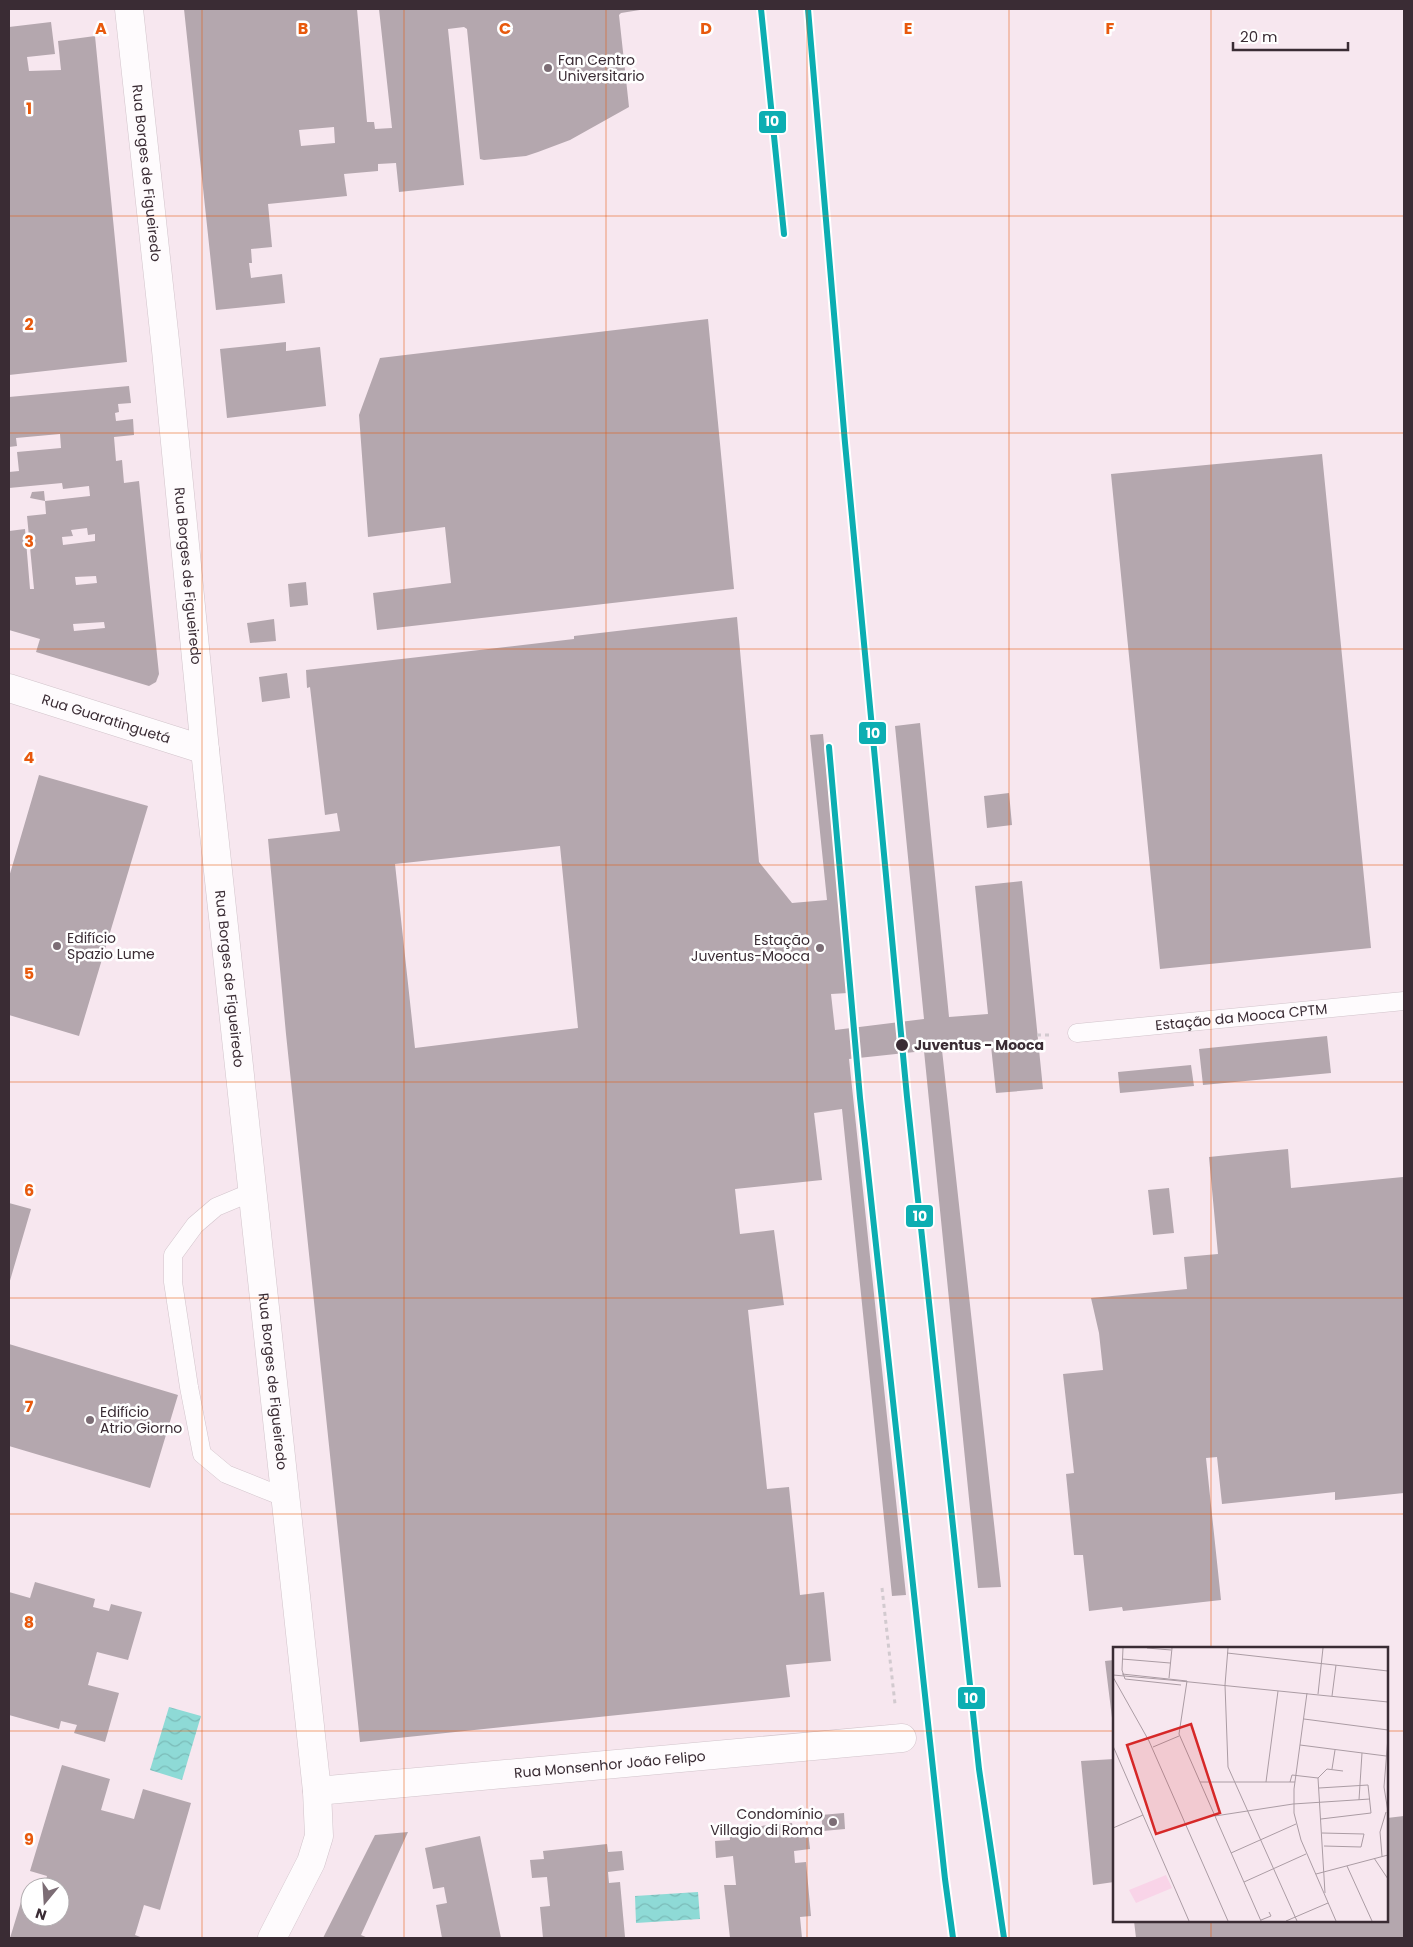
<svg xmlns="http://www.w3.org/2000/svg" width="1413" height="1947" font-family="Poppins,sans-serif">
	<defs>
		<pattern id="water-waves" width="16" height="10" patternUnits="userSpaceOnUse" patternTransform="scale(1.25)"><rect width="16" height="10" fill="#8edad6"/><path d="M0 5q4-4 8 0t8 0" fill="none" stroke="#7bbbb8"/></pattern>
	</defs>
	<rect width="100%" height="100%" fill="#f7e7ef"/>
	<path fill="url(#water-waves)" d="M 169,1707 L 201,1716 L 182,1780 L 150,1770 Z
		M 698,1892 L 700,1919 L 636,1923 L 635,1896 Z"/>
	<path fill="#b4a7ae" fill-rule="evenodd" d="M 184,9 L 357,9 L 367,122 L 374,122 L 375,129 L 392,128 L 379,9 L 646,9 L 621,13 L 619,15 L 629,107 L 570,140 L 538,152 L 526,156 L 484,160 L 480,159 L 467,29 L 464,27 L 448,29 L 464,185 L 399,192 L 396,163 L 378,164 L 378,171 L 344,174 L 347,196 L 268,204 L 272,247 L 251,249 L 252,263 L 249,263 L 251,278 L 282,274 L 285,303 L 216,310 ZM 334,127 L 335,143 L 301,146 L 299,130 Z
		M 51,22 L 55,54 L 27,57 L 29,71 L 61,70 L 58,41 L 95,36 L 127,362 L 9,375 L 9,27 Z
		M 708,319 L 734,589 L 377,630 L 373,593 L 451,583 L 445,527 L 368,537 L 359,415 L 380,358 Z
		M 286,342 L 286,351 L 320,347 L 326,406 L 227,418 L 220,349 Z
		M 129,386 L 131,403 L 118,404 L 119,412 L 115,413 L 116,421 L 133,419 L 134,435 L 114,437 L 116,461 L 122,460 L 124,483 L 139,481 L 159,674 L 156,682 L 149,686 L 36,652 L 40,639 L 9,630 L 9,531 L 25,529 L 30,589 L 34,589 L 27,516 L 46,514 L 45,501 L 90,496 L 89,486 L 63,489 L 62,483 L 9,488 L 9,472 L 19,471 L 17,452 L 61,448 L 60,434 L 16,438 L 17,446 L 9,447 L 9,397 ZM 87,528 L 88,535 L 95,534 L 95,541 L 63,545 L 62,537 L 73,536 L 71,530 ZM 96,576 L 97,583 L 76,585 L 75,577 ZM 104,622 L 105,628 L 74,631 L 73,624 Z
		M 1322,454 L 1371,948 L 1160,969 L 1111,474 Z
		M 44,491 L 45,501 L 30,498 L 32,492 Z
		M 306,582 L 308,605 L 290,607 L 288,584 Z
		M 737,617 L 759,862 L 792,903 L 827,900 L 810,735 L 823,734 L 848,993 L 831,994 L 835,1030 L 924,1019 L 895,726 L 920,723 L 949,1017 L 988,1014 L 975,886 L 1022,881 L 1043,1089 L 996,1093 L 991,1046 L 942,1050 L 1001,1587 L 978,1588 L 924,1051 L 849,1059 L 906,1595 L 892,1596 L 842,1109 L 814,1113 L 822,1180 L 735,1189 L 740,1234 L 774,1230 L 784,1305 L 748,1310 L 767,1489 L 789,1487 L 800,1595 L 824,1592 L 831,1661 L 786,1665 L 790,1697 L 360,1742 L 286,1034 L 268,839 L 340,831 L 337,813 L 325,815 L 310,687 L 307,688 L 306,670 L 574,639 L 574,636 ZM 560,846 L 578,1028 L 415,1048 L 395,864 Z
		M 274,619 L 276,641 L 250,643 L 247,623 Z
		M 287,673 L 290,698 L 262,702 L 259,677 Z
		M 39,775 L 148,806 L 79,1036 L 9,1015 L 9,877 Z
		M 1009,793 L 1012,825 L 987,828 L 984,796 Z
		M 1327,1036 L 1331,1073 L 1203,1085 L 1199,1049 Z
		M 1191,1065 L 1194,1086 L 1120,1093 L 1118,1072 Z
		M 1288,1149 L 1291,1188 L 1403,1177 L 1404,1493 L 1335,1500 L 1335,1492 L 1222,1504 L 1217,1457 L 1206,1458 L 1221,1600 L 1123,1611 L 1122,1607 L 1089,1611 L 1083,1555 L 1074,1555 L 1066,1474 L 1074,1473 L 1063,1374 L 1103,1370 L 1099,1333 L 1091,1298 L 1187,1289 L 1184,1257 L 1218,1254 L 1209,1157 Z
		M 1169,1188 L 1174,1233 L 1153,1235 L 1148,1190 Z
		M 9,1203 L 31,1209 L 9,1284 Z
		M 9,1344 L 178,1395 L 150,1488 L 9,1446 Z
		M 35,1582 L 95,1599 L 93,1607 L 109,1611 L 111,1604 L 142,1612 L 128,1660 L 97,1652 L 88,1685 L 119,1693 L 105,1742 L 74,1733 L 77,1725 L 61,1721 L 59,1729 L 9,1715 L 9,1592 L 30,1598 Z
		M 1114,1660 L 1114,1726 L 1113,1726 L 1105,1661 Z
		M 1114,1759 L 1114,1882 L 1093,1885 L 1081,1761 Z
		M 62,1765 L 110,1779 L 101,1810 L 134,1819 L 143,1789 L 191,1803 L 160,1910 L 144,1905 L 135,1935 L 143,1938 L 10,1938 L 21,1902 L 30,1904 L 30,1917 L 60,1917 L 60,1887 L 44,1887 L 47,1876 L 30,1871 Z
		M 844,1813 L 845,1829 L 823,1831 L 821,1815 Z
		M 1404,1816 L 1404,1938 L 1136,1938 L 1134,1921 L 1387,1921 L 1387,1818 Z
		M 792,1823 L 794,1833 L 808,1831 L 810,1849 L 794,1851 L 795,1863 L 806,1862 L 811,1916 L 800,1917 L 802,1938 L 730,1938 L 724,1885 L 736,1885 L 733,1856 L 716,1858 L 715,1841 L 730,1840 L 729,1829 Z
		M 408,1832 L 361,1935 L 368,1938 L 323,1938 L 375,1835 Z
		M 480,1836 L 501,1938 L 442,1938 L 436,1905 L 447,1903 L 444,1887 L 433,1889 L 425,1848 Z
		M 607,1844 L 608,1852 L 622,1851 L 624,1870 L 608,1872 L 609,1883 L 620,1882 L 625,1937 L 543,1938 L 540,1907 L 550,1906 L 547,1877 L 532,1878 L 530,1860 L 544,1859 L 543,1851 Z"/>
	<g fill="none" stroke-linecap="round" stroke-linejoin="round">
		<g stroke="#d2c4cb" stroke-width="19">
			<g id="service">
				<path id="s1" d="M 1077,1033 L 1404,1001"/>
				<path d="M 252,1192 L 216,1207 L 195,1225 L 173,1255 L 173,1282 L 189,1387 L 202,1454 L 226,1474 L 286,1498"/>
			</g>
		</g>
		<g stroke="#d2c4cb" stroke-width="29">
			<g id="minor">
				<path id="s2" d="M 129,9 L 166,350 L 205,750 L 317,1791 L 319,1836 L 311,1862 L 272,1938"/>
				<path id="s3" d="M 9,688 L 205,750"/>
				<path id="s4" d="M 317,1791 L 902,1738"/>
			</g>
		</g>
		<path stroke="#d2cacf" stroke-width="3" stroke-dasharray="4 4" stroke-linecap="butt" d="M 1037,1035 L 1049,1035
			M 882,1588 L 895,1704"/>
		<use href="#service" stroke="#fefbfd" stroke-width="18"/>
		<use href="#minor" stroke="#fefbfd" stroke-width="28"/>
		<g stroke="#fff" stroke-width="10">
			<path id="rail-1" d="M 761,9 L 784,234
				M 808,9 L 845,443 L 907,1097 L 979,1769 L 1004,1938
				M 829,747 L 860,1098 L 945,1879 L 953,1938"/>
		</g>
		<use href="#rail-1" stroke="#0caeb2" stroke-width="6"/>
	</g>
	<path fill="none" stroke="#e8590c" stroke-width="1" stroke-opacity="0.55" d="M 202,9 L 202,1938M 404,9 L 404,1938M 606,9 L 606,1938M 807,9 L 807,1938M 1009,9 L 1009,1938M 1211,9 L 1211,1648M 9,216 L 1404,216M 9,433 L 1404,433M 9,649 L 1404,649M 9,865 L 1404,865M 9,1082 L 1404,1082M 9,1298 L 1404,1298M 9,1514 L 1404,1514M 9,1731 L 1114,1731M 1387,1731 L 1404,1731M 1211,1921 L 1211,1938"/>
	<g fill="#7c6d75" stroke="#fff" stroke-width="2">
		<circle cx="548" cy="68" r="5"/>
		<circle cx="57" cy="946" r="5"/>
		<circle cx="820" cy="948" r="5"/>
		<circle cx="90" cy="1420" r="5"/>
		<circle cx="833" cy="1822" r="5"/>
	</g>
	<circle fill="#3a2c34" stroke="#fff" stroke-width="2" cx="902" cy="1045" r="7"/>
	<g text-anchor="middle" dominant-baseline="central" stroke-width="5" stroke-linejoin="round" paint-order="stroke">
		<g font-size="14" fill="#3a2c34" stroke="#fff" text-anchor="start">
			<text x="558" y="60">Fan Centro<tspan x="558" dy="16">Universitario</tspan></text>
			<text x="67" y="938">Edifício<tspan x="67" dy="16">Spazio Lume</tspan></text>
			<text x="810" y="940" text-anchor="end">Estação<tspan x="810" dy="16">Juventus-Mooca</tspan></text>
			<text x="100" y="1412">Edifício<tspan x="100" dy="16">Atrio Giorno</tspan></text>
			<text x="823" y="1814" text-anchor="end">Condomínio<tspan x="823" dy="16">Villagio di Roma</tspan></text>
		</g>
		<g font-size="14" fill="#3a2c34" stroke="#fff">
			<text stroke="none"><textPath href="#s2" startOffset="165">Rua Borges de Figueiredo</textPath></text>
			<text stroke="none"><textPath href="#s2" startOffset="570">Rua Borges de Figueiredo</textPath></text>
			<text stroke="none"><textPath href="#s3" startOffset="102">Rua Guaratinguetá</textPath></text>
			<text stroke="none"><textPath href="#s2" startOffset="975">Rua Borges de Figueiredo</textPath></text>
			<text stroke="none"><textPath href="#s1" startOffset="165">Estação da Mooca CPTM</textPath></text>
			<text stroke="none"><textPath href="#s2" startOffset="1380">Rua Borges de Figueiredo</textPath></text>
			<text stroke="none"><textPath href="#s4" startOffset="294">Rua Monsenhor João Felipo</textPath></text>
		</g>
		<g font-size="14" font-weight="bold" fill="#3a2c34" stroke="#fff" text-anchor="start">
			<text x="914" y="1045">Juventus - Mooca</text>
		</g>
	</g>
	<g transform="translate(1113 1647)">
		<rect width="275" height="275" fill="#f7e7ef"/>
		<path d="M 53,228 L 59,241 L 23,256 L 16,243 Z" fill="#f9d4e8"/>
		<path fill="none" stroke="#ab9ca4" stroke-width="1" d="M 10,1 L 9,23 L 12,32 L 68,38M 34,1 L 58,3M 115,1 L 112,38 L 115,120 L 184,274M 114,6 L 275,24M 9,12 L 57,16M 9,27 L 74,34 L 66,87 L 148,274M 0,28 L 57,33M 0,30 L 36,94 L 115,274M 56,31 L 59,1M 57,33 L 275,55M 194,46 L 181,142 L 181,166 L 188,193 L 223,274M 205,47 L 210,1M 219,49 L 223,18M 191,72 L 275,83M 275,90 L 271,140 L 275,165M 187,98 L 273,109M 0,99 L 76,274M 40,100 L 66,89M 219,122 L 222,103M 205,131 L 212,246M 205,131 L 214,122 L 230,124M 87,135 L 182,135M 153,135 L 165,44M 177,135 L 179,128 L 205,131M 206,141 L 255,138 L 258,166 L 208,172M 246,153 L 249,106M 102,169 L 180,157 L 257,152M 0,181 L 30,168M 209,186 L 251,187 L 248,200 L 211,199M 118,206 L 183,177M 269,209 L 267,185 L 273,165M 261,211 L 275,232M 234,219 L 259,274M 203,227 L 275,208M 131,235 L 193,207M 148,273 L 158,269 L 156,265M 173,274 L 215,256"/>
		<path fill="#d62828" fill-opacity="0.15" stroke="#d62828" stroke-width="2.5" d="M 78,77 L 107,166 L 43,187 L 14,98 Z"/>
		<rect width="275" height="275" fill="none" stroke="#3a2c34" stroke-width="2.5"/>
	</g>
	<g font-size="16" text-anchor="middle" font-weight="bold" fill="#e8590c" stroke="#fff" stroke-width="5" stroke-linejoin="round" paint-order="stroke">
		<text x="101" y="34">A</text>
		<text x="303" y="34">B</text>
		<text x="505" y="34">C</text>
		<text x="706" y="34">D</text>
		<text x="908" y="34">E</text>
		<text x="1110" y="34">F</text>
		<text x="29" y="114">1</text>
		<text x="29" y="330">2</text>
		<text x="29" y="547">3</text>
		<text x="29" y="763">4</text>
		<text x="29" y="979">5</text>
		<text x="29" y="1196">6</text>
		<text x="29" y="1412">7</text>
		<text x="29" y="1628">8</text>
		<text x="29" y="1845">9</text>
	</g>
	<g stroke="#fff" stroke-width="2">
		<rect x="758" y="110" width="29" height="24" rx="5" fill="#0caeb2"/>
		<rect x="858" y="721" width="29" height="24" rx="5" fill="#0caeb2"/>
		<rect x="905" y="1204" width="29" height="24" rx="5" fill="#0caeb2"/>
		<rect x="957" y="1686" width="29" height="24" rx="5" fill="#0caeb2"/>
	</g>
	<g font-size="14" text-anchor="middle" font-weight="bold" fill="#fff">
		<text x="772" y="126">10</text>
		<text x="873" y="738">10</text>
		<text x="920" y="1221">10</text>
		<text x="971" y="1703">10</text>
	</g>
	<rect width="1413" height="1947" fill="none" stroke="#3a2c34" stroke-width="20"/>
	<g transform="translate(45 1902) rotate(198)"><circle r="24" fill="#ffffff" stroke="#b0abae"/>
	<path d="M0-4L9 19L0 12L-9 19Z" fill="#7c6d75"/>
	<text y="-8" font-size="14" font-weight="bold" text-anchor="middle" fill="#3a2c34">N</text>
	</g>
	<path d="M1233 42v8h115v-8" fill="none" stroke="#3a2c34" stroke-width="2.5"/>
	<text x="1240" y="42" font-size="15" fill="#3a2c34" stroke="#ffffff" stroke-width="4" paint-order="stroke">20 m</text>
</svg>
